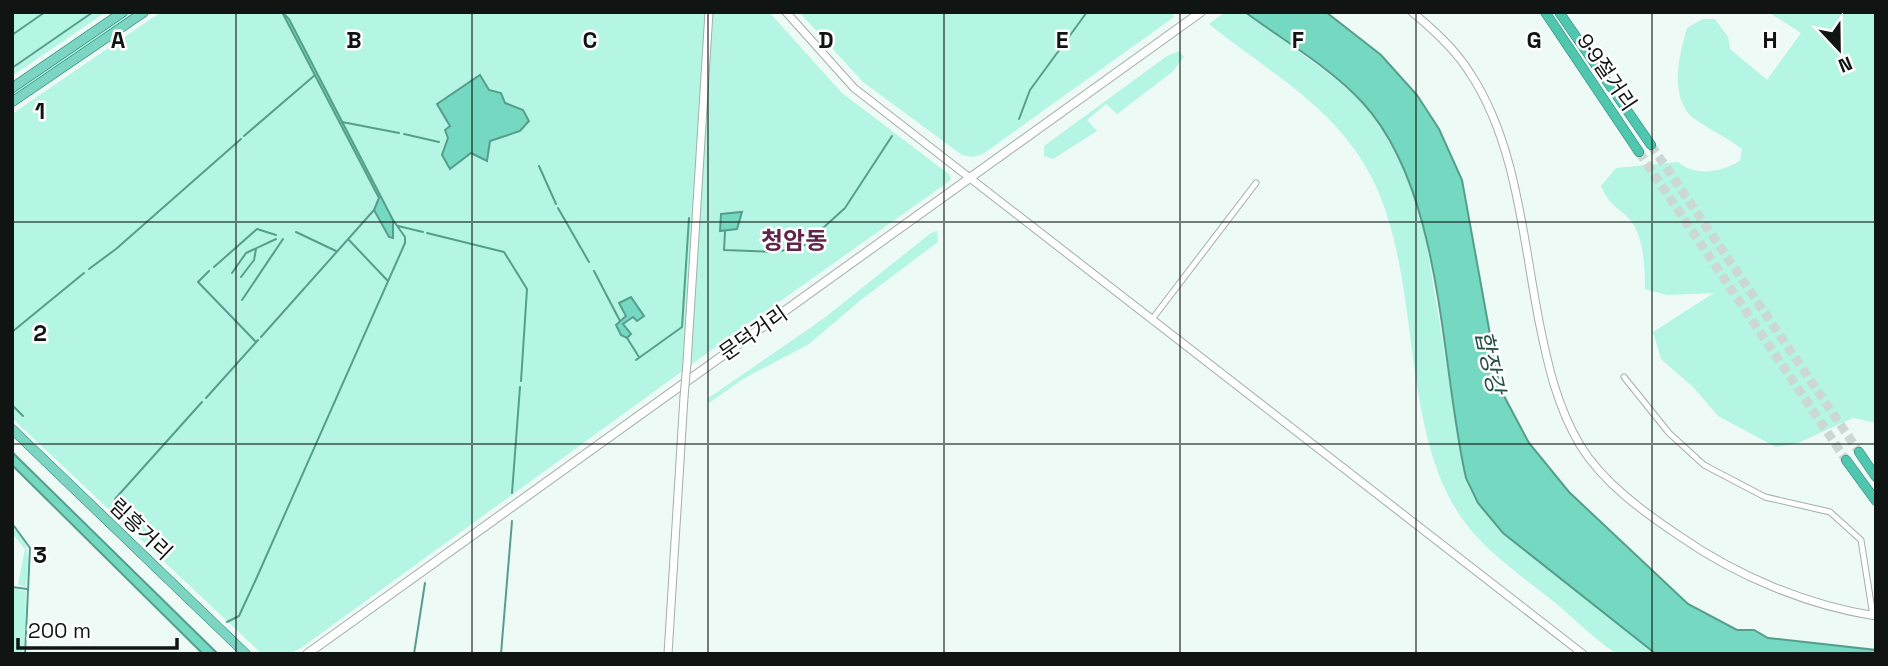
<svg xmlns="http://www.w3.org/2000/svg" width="1888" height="666" font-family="'Space Grotesk','Noto Sans KR',sans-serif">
	<rect width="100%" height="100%" fill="#edfaf6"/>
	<path fill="#b5f5e3" d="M 12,12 L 106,12 L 12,76 L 12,69 L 44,47 L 12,67 Z
		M 129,12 L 136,12 L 12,96 L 12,92 Z
		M 161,12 L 769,12 L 842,93 L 950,175 L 951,180 L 714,348 L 301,648 L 289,654 L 262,654 L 12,418 L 12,114 Z
		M 799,12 L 1172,12 L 1174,17 L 983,154 L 973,157 L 962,155 L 863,82 Z
		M 1225,12 L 1245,12 L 1332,76 L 1363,103 L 1381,128 L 1401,162 L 1422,217 L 1463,464 L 1478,503 L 1503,533 L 1656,654 C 1646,654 1629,657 1619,654 C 1605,649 1567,612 1553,601 C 1523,577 1489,554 1466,524 C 1399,435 1423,288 1375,184 C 1338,107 1272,75 1209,24 Z
		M 1768,12 L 1876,12 L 1876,423 L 1853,418 L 1798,443 L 1776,447 L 1718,416 L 1694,388 L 1661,359 L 1653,332 L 1714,293 L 1667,295 L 1645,289 C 1645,269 1644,241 1633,224 C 1624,209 1611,210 1601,186 L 1616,168 L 1678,162 C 1696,177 1721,172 1740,161 L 1742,149 C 1730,139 1695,122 1688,113 C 1670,89 1680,53 1687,28 L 1703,19 L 1715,19 L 1728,37 L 1730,49 L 1767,80 L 1801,33 Z
		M 1179,51 L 1184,57 L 1172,72 L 1117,114 L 1106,104 L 1087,120 L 1097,131 L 1053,159 L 1044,156 L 1044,146 L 1167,56 Z
		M 937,231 L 938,242 L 862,299 L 809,344 L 743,379 L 709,403 L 707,399 L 823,319 L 931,233 Z
		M 12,527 C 33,545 28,562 26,587 L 18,585 L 25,549 L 12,533 Z
		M 12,588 L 26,591 L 24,654 L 12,654 Z"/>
	<path fill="#74d9c0" stroke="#569e8c" stroke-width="2" d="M 282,12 L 289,19 L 393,220 L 393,238 L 389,237 L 374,210 L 379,198 Z
		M 1245,12 L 1326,12 L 1381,55 L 1417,95 L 1439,129 L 1462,180 L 1497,373 L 1503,394 L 1529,443 L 1569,492 L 1688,604 L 1737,630 L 1754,630 L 1768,638 L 1876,650 L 1876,654 L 1656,654 L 1503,533 L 1478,503 L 1466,478 C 1440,364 1444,192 1363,103 C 1330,67 1284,41 1245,12 Z
		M 480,75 L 489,90 L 501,93 L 505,103 L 523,110 L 529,121 L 520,131 L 490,141 L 487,161 L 471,153 L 450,169 L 442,155 L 448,138 L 445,130 L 450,126 L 437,104 Z
		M 742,212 L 737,229 L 720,231 L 721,214 Z
		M 631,297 L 644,316 L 637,321 L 633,317 L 623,324 L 631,334 L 627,338 L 621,335 L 616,325 L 626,316 L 619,303 Z
		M 12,452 L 218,654 L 203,654 L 12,465 Z"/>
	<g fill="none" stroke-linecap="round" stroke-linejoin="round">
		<path stroke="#569e8c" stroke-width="2" d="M 12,35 L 45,12
			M 12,68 L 93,12
			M 1019,119 L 1030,90 L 1087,12
			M 342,122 L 399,133
			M 404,134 L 439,142
			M 244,136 L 315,75
			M 539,166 L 556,204
			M 558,208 L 589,262
			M 398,226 L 423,232
			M 296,232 L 336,251
			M 725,232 L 724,250 L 774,252 L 802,247 L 845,208 L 892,136
			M 427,233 L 504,252 L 527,289 L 521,381
			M 348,239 L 387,280
			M 214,267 L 257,229 L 276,235
			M 89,269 L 116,249 L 241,139
			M 209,271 L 198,282 L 256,342
			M 594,271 L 620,321
			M 232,273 L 246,253 L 276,239
			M 241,277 L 254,260 L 256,249
			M 242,300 L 283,239
			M 12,332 L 84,273
			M 261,337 L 374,210
			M 627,338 L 639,357
			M 636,360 L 682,327 L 689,218
			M 206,398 L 258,340
			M 12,405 L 23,416
			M 512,493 L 520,387
			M 115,499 L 202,402
			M 14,526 L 30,548 L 25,654
			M 12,587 L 27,589
			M 227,622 L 239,616 L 257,577 L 405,243 L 405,237 L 393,220
			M 414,654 L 425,583
			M 501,654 L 512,521"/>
		<path stroke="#ccd8d4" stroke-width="9" stroke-dasharray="9 4.5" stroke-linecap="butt" d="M 1651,145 L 1859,452
			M 1639,152 L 1846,460"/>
		<g stroke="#a3afab" stroke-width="7">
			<path id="minor" d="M 1153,318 L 1256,183
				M 1624,377 L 1669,433 L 1704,465 L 1765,497 L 1830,512 L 1861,540 L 1873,616"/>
		</g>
		<g stroke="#a3afab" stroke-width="9">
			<path id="tertiary" d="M 786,12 L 854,88 L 1583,654
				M 1412,12 C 1434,30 1455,49 1470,73 C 1517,144 1523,240 1539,321 C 1548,366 1557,406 1580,445 C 1603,483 1645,513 1681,537 C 1737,576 1809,606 1876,616
				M 687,363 L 709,12
				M 668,654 L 684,397"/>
		</g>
		<g stroke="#a3afab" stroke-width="10">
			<path id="secondary" d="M 307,654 L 1201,12"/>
		</g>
		<g stroke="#1e7e6b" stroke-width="10">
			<path id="primary" d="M 12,88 L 123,12
				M 12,102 L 144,12
				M 12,429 L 246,654"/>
		</g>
		<g stroke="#1e7e6b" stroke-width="10">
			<path id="trunk" d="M 1545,12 L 1639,152
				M 1559,12 L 1651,145
				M 1859,452 L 1876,477
				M 1846,460 L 1876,501"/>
		</g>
		<use href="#minor" stroke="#fff" stroke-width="5"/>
		<use href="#tertiary" stroke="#fff" stroke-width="7"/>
		<use href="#secondary" stroke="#fff" stroke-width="8"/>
		<use href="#primary" stroke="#7cd4c2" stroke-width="9"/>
		<use href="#trunk" stroke="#50c6ae" stroke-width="9"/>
		<g stroke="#a3afab" stroke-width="9" stroke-linecap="butt">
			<path id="tertiary-bridge" d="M 684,397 L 687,363"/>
		</g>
		<use href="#tertiary-bridge" stroke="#fff" stroke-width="7"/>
	</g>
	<path fill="none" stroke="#101413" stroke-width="2" stroke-opacity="0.55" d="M 236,12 L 236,654M 472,12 L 472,654M 708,12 L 708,654M 944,12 L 944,654M 1180,12 L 1180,654M 1416,12 L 1416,654M 1652,12 L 1652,654M 12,222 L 1876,222M 12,444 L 1876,444"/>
	<g text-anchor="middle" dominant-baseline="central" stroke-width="5" stroke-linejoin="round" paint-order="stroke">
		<g font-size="21" fill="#101413" stroke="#fff">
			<text transform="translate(1607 72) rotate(56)">9·9절거리</text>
			<text transform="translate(753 333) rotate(-35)">문덕거리</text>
			<text transform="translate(141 529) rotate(44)">림흥거리</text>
		</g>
		<g font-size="23" font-style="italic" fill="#234f44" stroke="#fff">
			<text transform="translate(1490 362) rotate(78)">합장강</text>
		</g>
		<g font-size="24" font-weight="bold" fill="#60254c" stroke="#fff">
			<text x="794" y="240">청암동</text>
		</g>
	</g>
	<g font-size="23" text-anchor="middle" font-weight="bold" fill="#101413" stroke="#fff" stroke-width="5" stroke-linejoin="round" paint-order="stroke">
		<text x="118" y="48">A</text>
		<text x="354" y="48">B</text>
		<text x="590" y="48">C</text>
		<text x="826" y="48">D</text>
		<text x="1062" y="48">E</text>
		<text x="1298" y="48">F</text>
		<text x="1534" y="48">G</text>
		<text x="1770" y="48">H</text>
		<text x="40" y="119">1</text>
		<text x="40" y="341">2</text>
		<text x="40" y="563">3</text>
	</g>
	<rect width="1888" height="666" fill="none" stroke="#101413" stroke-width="28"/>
	<g transform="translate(1839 49) rotate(158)" stroke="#ffffff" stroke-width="5" paint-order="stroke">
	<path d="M0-5L12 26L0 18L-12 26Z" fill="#101413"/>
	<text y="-10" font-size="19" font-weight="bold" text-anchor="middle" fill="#101413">N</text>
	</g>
	<path d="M18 638v10h159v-10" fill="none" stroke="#101413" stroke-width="3.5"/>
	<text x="28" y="638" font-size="21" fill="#101413" stroke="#ffffff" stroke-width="5" paint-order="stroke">200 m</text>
</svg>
